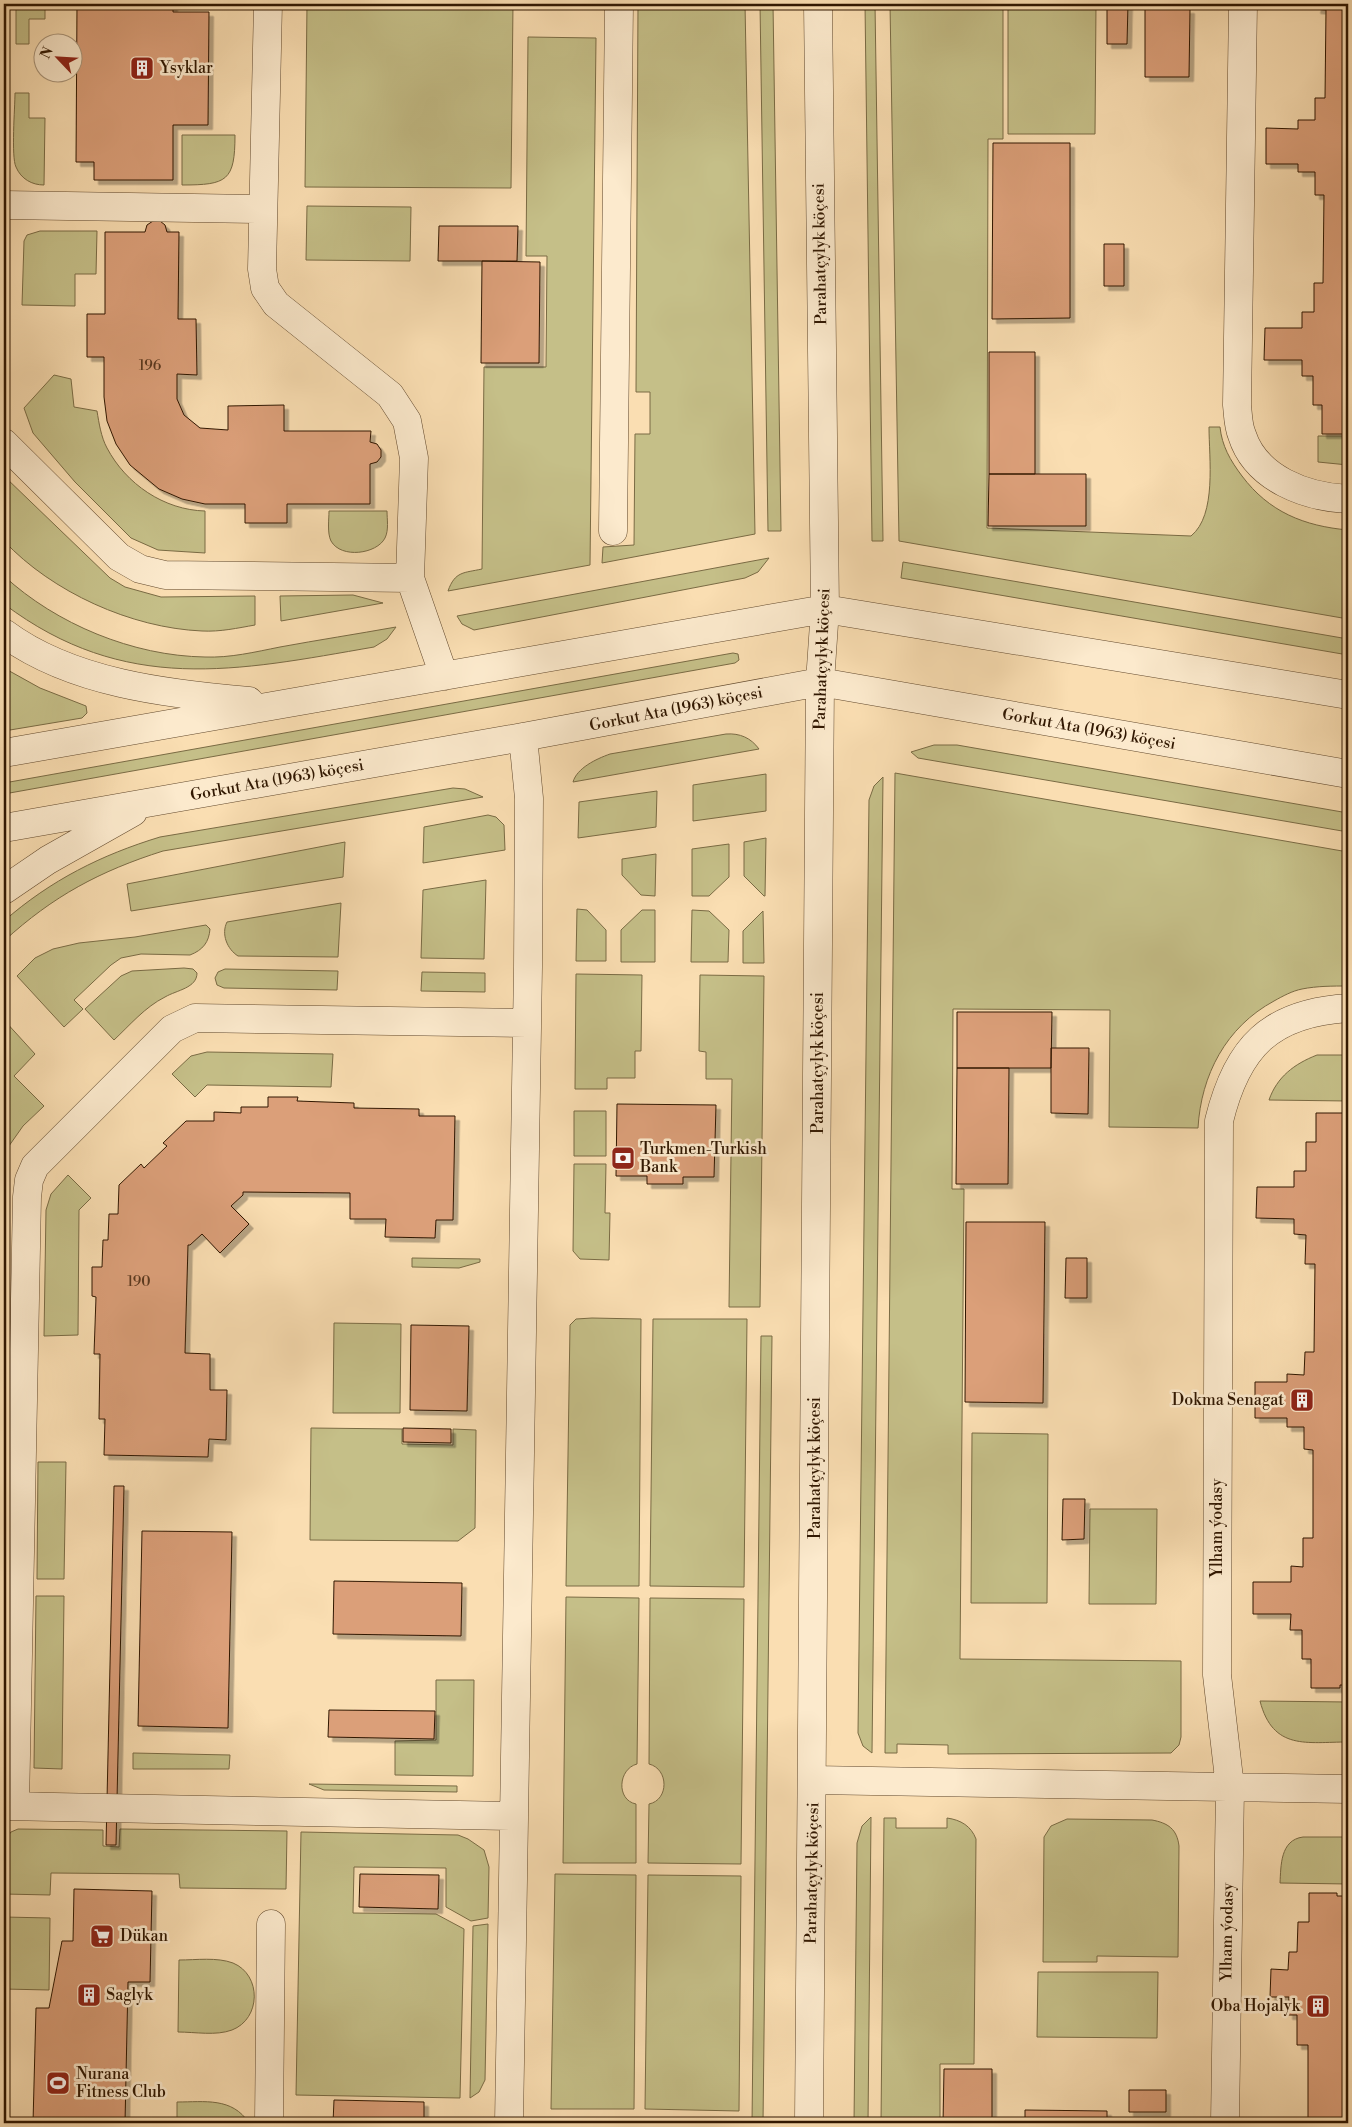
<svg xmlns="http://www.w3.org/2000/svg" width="1352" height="2127" font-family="'Libre Bodoni',serif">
	<defs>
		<filter id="shadow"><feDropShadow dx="4.5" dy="4.5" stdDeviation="0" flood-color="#0004"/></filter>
	</defs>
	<rect width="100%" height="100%" fill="#fadeb2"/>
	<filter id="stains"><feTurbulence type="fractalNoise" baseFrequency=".004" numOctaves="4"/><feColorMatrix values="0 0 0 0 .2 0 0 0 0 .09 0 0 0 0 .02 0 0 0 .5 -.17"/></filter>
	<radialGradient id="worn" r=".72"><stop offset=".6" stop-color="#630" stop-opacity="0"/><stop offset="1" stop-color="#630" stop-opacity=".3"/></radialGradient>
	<path fill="#c5bf88" stroke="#7a6b44" d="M 16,4 L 45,4 L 45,19 L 29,19 L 29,44 L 16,44 Z
		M 307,4 L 513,4 L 511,188 L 305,187 Z
		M 638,4 L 745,4 L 755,534 L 602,563 L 603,547 L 634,545 L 635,434 L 650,434 L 650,392 L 636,392 Z
		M 760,4 L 773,4 L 781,531 L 768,531 Z
		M 865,4 L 875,4 L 883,541 L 872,541 Z
		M 890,4 L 1003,4 L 1003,139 L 988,139 L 987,528 L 1191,536 C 1217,515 1209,458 1209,427 L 1220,427 C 1222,446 1230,460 1242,476 C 1269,512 1304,526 1348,530 L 1348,619 L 899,541 Z
		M 1008,4 L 1096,4 L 1095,134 L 1008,134 Z
		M 528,37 L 596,38 L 590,565 L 448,591 C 455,571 464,573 482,569 L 484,367 L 546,367 L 547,256 L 526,256 Z
		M 15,93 L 29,93 L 29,118 L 45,118 L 44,185 C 32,185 21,179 16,167 C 11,157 15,107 15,93 Z
		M 182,135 L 235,135 C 235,181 227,185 182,185 Z
		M 307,206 L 411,207 L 410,261 L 306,260 Z
		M 40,231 L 97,231 L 96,274 L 75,274 L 75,306 L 22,305 L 24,241 L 27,235 Z
		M 54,375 L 71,379 L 74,407 L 97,411 C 99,423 101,437 107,448 C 126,484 164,510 205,511 L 205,553 L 158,550 L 131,538 L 75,482 L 33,433 L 24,408 Z
		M 1318,436 L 1348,436 L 1348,465 L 1318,462 Z
		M 4,476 L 110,578 L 125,587 L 161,597 L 255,596 L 255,625 C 238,628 220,632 202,631 C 131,628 52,592 4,541 Z
		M 329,511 L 387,511 C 387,519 389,530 385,538 C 377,554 341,559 331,541 C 327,533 329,519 329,511 Z
		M 769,558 L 758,572 L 745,578 L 474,630 L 462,624 L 457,616 Z
		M 903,562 L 1348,639 L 1348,655 L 901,578 Z
		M 4,576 C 56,624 133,656 205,657 C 230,658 255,652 280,647 C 318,640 357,634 396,627 L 387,639 L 374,647 C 236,671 125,695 4,604 Z
		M 353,595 L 383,603 L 281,621 L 280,596 Z
		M 733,653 L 738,654 L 739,660 L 735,663 L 4,794 L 4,783 Z
		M 4,668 L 40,688 L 86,706 L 87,713 L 82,718 L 4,731 Z
		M 726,734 C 740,733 751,738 759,749 L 573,782 C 577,768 596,759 610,754 Z
		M 934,745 L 957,745 L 1348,813 L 1348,832 L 918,758 L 911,752 Z
		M 895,773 L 1348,852 L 1348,986 C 1333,986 1317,986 1302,989 C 1292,991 1283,996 1274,1001 C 1226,1027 1201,1075 1198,1128 L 1109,1127 L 1110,1010 L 953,1009 L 952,1189 L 964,1189 L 960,1659 L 1181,1661 L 1181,1737 L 1179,1745 L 1171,1753 L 948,1754 L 948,1745 L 897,1744 L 897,1753 L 885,1753 Z
		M 766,774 L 766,811 L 693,821 L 693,785 Z
		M 883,777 L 872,1753 L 863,1746 L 858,1733 L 869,800 L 874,786 Z
		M 453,788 L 465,789 L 483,797 L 163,851 C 100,871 53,896 4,941 L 4,921 C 51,880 101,855 160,837 Z
		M 657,791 L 656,827 L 578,838 L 579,802 Z
		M 488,815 L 496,817 L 504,825 L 505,850 L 423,863 L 424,827 Z
		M 766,838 L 765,896 L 764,896 L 744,876 L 744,842 Z
		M 345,842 L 343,877 L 131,911 L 127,884 Z
		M 729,844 L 729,877 L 709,896 L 692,896 L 692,849 Z
		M 656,854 L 655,896 L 641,895 L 622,875 L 622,859 Z
		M 486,880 L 484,959 L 421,958 L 423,890 Z
		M 341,903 L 338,957 L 238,956 C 227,949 221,934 227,922 Z
		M 577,909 L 587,910 L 606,930 L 606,961 L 576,961 Z
		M 642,910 L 655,910 L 655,962 L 621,962 L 621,930 Z
		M 692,910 L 709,911 L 729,930 L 728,962 L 691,962 Z
		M 763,911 L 764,963 L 743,963 L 743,931 Z
		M 206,925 L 210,929 C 209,942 203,950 190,955 L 141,954 L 121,958 L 111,965 L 74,1000 L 83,1009 L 64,1027 L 17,976 L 35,958 L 53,949 L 79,943 L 135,937 Z
		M 184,968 L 193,969 L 197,973 C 197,988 177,990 165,997 C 145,1007 130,1025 114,1040 L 85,1009 L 121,976 L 132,971 Z
		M 225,969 L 338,971 L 337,990 L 224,988 L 217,985 L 215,978 L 218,972 Z
		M 422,972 L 485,973 L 485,992 L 421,991 Z
		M 576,974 L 642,975 L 641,1051 L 635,1051 L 635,1078 L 607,1078 L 607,1089 L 575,1089 Z
		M 700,975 L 764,976 L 760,1307 L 729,1307 L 732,1079 L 706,1079 L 706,1052 L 699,1051 Z
		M 4,1020 L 35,1054 L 14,1076 L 44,1106 L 23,1126 L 4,1153 Z
		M 207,1052 L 333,1054 L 331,1087 L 207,1085 L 195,1097 L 172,1074 L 191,1056 Z
		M 1317,1055 L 1348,1055 L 1348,1101 L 1269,1100 C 1277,1077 1294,1064 1317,1055 Z
		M 574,1111 L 606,1111 L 606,1156 L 574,1156 Z
		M 574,1164 L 606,1164 L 605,1213 L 610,1213 L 609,1260 L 580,1259 L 573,1251 Z
		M 68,1175 L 91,1198 L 79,1210 L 78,1335 L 44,1336 L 46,1210 L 51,1194 Z
		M 412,1258 L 480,1259 L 480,1262 L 459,1268 L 412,1267 Z
		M 592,1318 L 641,1319 L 639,1586 L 566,1586 L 570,1325 L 576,1319 Z
		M 653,1319 L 747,1319 L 744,1587 L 650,1586 Z
		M 334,1323 L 401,1324 L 400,1413 L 333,1413 Z
		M 761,1336 L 772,1336 L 763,2123 L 752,2123 Z
		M 311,1428 L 402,1429 L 402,1444 L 453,1445 L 453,1429 L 476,1430 L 475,1528 L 458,1541 L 310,1540 Z
		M 972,1433 L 1048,1434 L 1047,1603 L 971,1603 Z
		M 38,1462 L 66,1462 L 64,1579 L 37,1579 Z
		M 1090,1509 L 1157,1509 L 1156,1604 L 1089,1604 Z
		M 36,1596 L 64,1596 L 62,1769 L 34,1768 Z
		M 566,1597 L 639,1598 L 637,1764 C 618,1769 616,1800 636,1804 L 636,1863 L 563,1863 Z
		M 650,1598 L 744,1599 L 741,1864 L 648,1863 L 649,1804 C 669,1800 669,1769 649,1764 Z
		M 436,1680 L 474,1680 L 473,1776 L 395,1775 L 395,1741 L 436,1740 Z
		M 1260,1701 L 1348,1702 L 1348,1742 C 1307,1742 1273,1751 1260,1701 Z
		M 133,1753 L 230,1755 L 229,1769 L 133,1769 Z
		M 309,1784 L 457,1786 L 457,1792 L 324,1790 Z
		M 871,1817 L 868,2123 L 854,2123 L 857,1843 L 862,1826 Z
		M 884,1818 L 896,1818 L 896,1828 L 947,1828 L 947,1818 C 961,1820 971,1826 976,1839 L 974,2064 L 940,2064 L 940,2123 L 881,2123 Z
		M 1067,1819 L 1152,1820 C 1168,1823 1177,1829 1179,1846 L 1178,1957 L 1097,1956 L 1097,1962 L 1043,1962 L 1044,1837 L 1051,1826 Z
		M 18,1829 L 103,1830 L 103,1846 L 119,1847 L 120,1829 L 287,1831 L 286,1889 L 180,1888 L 179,1874 L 51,1873 L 50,1895 L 4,1894 L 4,1841 L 11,1832 Z
		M 301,1832 L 458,1835 L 468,1839 L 484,1850 L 489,1867 L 488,1918 L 471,1921 L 446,1907 L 446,1868 L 354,1867 L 353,1913 L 436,1914 L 464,1929 L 460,2098 L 296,2095 Z
		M 1303,1837 L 1348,1837 L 1348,1884 L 1280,1883 C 1281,1866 1280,1840 1303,1837 Z
		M 555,1874 L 636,1875 L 634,2109 L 551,2109 Z
		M 648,1875 L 741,1876 L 739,2111 L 645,2109 Z
		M 4,1917 L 50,1918 L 49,1990 L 4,1989 Z
		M 488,1924 L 485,2080 L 479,2092 L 470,2098 L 473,1926 Z
		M 179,1960 C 196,1960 217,1957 233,1963 C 262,1975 261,2019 232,2030 C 216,2036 195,2032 178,2032 Z
		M 1038,1972 L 1158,1972 L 1157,2038 L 1037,2037 Z
		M 177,2102 C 205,2102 232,2097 249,2123 L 177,2123 Z
		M 551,2121 L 633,2121 L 633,2123 L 551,2123 Z
		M 646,2121 L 738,2122 L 738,2123 L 646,2123 Z"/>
	<path fill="#db9f79" stroke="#301701" filter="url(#shadow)" d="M 77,4 L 173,4 L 173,12 L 209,12 L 208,125 L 173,125 L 173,180 L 94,180 L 94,162 L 76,162 Z
		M 1107,4 L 1128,4 L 1127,44 L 1107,44 Z
		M 1317,4 L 1348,4 L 1348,434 L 1322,434 L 1322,405 L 1313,405 L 1313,376 L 1302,376 L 1302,360 L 1264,360 L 1265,328 L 1302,328 L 1302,312 L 1314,312 L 1314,283 L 1323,283 L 1324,195 L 1315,195 L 1315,172 L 1298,172 L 1298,164 L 1266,164 L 1266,128 L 1298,129 L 1298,120 L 1315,120 L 1315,98 L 1325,98 L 1326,10 L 1316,9 Z
		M 1145,9 L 1190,9 L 1189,77 L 1145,77 Z
		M 993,143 L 1070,143 L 1070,318 L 992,319 Z
		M 153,221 L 160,221 L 165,225 L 167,232 L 179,232 L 178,319 L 196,319 L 197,375 L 177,374 L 177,399 L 184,415 L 200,428 L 228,430 L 228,406 L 284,405 L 284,431 L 371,431 L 370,442 L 377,444 L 381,450 L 381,457 L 377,462 L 370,464 L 370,504 L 287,504 L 287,523 L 245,523 L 245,504 L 205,504 L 182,499 L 159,489 L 130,465 L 116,444 L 107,421 L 104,397 L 104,357 L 87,357 L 87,314 L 105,314 L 105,232 L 145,232 L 147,225 Z
		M 439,226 L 518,226 L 517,261 L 438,261 Z
		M 1104,244 L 1124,244 L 1124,286 L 1104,286 Z
		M 482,261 L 540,262 L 539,363 L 481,363 Z
		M 989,352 L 1035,352 L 1035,474 L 989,474 Z
		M 989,474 L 1086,474 L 1086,526 L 988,526 Z
		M 957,1012 L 1052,1012 L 1051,1068 L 957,1068 Z
		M 1051,1048 L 1089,1048 L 1088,1114 L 1051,1113 Z
		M 957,1068 L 1009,1068 L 1008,1184 L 956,1184 Z
		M 268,1097 L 298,1097 L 297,1101 L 354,1103 L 354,1108 L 419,1109 L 419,1116 L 455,1116 L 453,1220 L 436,1220 L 435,1238 L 385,1237 L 386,1219 L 350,1219 L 350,1193 L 243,1192 L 243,1195 L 231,1206 L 249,1224 L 220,1253 L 202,1234 L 190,1245 L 188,1245 L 185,1353 L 210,1354 L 210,1390 L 227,1390 L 226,1440 L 209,1439 L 208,1457 L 104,1455 L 105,1419 L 99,1419 L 100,1354 L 94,1354 L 96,1297 L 92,1296 L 92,1267 L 102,1267 L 103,1240 L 108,1240 L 109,1214 L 118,1214 L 119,1185 L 141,1164 L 144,1168 L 167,1146 L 163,1143 L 186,1121 L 214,1121 L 214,1112 L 241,1113 L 241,1107 L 268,1107 Z
		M 617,1104 L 716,1105 L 714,1177 L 683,1177 L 683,1184 L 647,1184 L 647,1176 L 616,1176 Z
		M 1316,1113 L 1344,1113 L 1344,1116 L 1348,1116 L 1348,1685 L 1340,1685 L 1340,1688 L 1311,1688 L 1311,1659 L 1302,1659 L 1302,1630 L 1290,1630 L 1291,1614 L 1253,1614 L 1253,1582 L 1291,1582 L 1291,1566 L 1303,1567 L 1303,1538 L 1313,1538 L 1313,1450 L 1304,1449 L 1304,1427 L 1287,1427 L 1287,1418 L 1255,1418 L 1255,1382 L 1287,1382 L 1287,1374 L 1304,1375 L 1305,1352 L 1314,1352 L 1315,1264 L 1305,1264 L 1306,1235 L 1294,1234 L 1294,1219 L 1256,1218 L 1257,1187 L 1294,1187 L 1294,1171 L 1306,1171 L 1306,1142 L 1316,1142 Z
		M 966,1222 L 1045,1222 L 1043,1403 L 965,1402 Z
		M 1066,1258 L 1087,1258 L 1087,1298 L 1065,1298 Z
		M 411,1325 L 469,1326 L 467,1411 L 410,1410 Z
		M 403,1428 L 451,1429 L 451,1443 L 403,1442 Z
		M 114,1486 L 124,1486 L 116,1845 L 106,1845 Z
		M 1063,1499 L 1085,1499 L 1084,1539 L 1062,1540 Z
		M 142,1531 L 232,1532 L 228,1728 L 138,1726 Z
		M 334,1581 L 462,1583 L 461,1636 L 333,1634 Z
		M 329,1710 L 435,1711 L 434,1739 L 328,1737 Z
		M 360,1874 L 439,1875 L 438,1909 L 359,1907 Z
		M 74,1889 L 152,1891 L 150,1982 L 128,1982 L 125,2123 L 33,2123 L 36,2008 L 49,2008 L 62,1941 L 73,1941 Z
		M 1309,1893 L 1337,1893 L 1337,1896 L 1348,1896 L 1348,2123 L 1308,2123 L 1308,2045 L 1297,2045 L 1297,2015 L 1288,2015 L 1289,1997 L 1270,1997 L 1271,1969 L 1288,1970 L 1289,1952 L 1297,1952 L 1298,1922 L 1309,1922 Z
		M 944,2069 L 992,2069 L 992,2123 L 943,2123 Z
		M 1129,2090 L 1166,2090 L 1166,2112 L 1129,2112 Z
		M 334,2100 L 424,2102 L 424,2123 L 333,2123 Z
		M 1025,2110 L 1107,2111 L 1107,2123 L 1025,2123 Z"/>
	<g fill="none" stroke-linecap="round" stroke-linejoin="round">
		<g stroke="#62492d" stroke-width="29">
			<path id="minor" d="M 268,4 L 262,269 L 265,288 L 276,304 L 390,395 L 407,421 L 414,458 L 410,578 L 444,676
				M 1243,4 L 1237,405 C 1238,414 1238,426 1242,435 C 1256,479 1306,497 1348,499
				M 4,205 L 263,209
				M 4,443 L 119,557 L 140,569 L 165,575 L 410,578
				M 613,531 L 619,4
				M 4,633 C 71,683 168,694 249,701
				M 4,753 L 825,609 L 1348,695
				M 4,828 L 523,737 L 820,682 L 1348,774
				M 4,890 L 48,860 L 133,812
				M 814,1780 L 1348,1789
				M 4,1806 L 514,1816
				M 15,1806 L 27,1197 L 29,1180 L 35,1166 L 172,1029 L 195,1018 L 527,1023
				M 269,2123 L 271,1924
				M 509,2123 L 528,967 L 529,798 L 523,737
				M 809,2123 L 820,682 L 825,609 L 818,4
				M 1225,2123 L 1230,1787 L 1217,1675 L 1219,1121 C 1237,1047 1270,1013 1348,1008"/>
		</g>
		<use href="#minor" stroke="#fceacd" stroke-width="28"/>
	</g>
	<defs>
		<g id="building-square" transform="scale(1.25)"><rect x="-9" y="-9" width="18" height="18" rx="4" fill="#8f2418" stroke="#fceacd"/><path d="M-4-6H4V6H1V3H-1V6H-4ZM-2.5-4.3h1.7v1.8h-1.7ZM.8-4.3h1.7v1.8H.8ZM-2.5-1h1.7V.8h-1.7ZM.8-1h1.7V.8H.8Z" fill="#fff"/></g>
		<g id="bank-square" transform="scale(1.25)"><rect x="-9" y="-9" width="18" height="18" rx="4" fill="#8f2418" stroke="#fceacd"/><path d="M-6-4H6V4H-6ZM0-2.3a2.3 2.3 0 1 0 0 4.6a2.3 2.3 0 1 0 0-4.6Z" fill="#fff"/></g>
		<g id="supermarket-square" transform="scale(1.25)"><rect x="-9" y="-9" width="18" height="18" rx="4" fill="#8f2418" stroke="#fceacd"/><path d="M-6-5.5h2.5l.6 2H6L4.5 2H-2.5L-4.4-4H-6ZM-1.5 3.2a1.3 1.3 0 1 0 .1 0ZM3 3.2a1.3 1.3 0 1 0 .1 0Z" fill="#fff"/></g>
		<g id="stadium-square" transform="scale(1.25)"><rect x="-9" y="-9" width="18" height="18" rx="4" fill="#8f2418" stroke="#fceacd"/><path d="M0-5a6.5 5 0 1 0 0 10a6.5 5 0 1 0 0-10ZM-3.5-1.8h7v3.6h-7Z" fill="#fff"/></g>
	</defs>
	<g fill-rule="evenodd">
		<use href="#building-square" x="142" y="68"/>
		<use href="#bank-square" x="623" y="1158"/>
		<use href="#building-square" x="1302" y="1400"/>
		<use href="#supermarket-square" x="102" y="1936"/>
		<use href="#building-square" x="89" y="1995"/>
		<use href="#building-square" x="1318" y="2006"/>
		<use href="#stadium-square" x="58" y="2083"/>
	</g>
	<g text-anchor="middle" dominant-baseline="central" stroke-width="5" stroke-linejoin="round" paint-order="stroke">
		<g font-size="14" fill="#5b391f">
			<text x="150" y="366">196</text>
			<text x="139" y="1282">190</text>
		</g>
		<g font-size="16" fill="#301701" stroke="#fceacd" text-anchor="start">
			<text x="160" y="68">Ysyklar</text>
			<text x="640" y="1149">Turkmen-Turkish<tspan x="640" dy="18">Bank</tspan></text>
			<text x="1284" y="1400" text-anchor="end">Dokma Senagat</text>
			<text x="120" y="1936">Dükan</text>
			<text x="106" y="1995">Saglyk</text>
			<text x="1300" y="2006" text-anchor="end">Oba Hojalyk</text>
			<text x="76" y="2074">Nurana<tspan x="76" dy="18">Fitness Club</tspan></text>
		</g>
		<g font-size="16" fill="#301701" stroke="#fceacd">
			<text transform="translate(820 254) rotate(-91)">Parahatçylyk köçesi</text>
			<text transform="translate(822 659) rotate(-88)">Parahatçylyk köçesi</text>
			<text transform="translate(676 709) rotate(-11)">Gorkut Ata (1963) köçesi</text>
			<text transform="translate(1089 729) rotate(10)">Gorkut Ata (1963) köçesi</text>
			<text transform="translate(277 780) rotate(-10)">Gorkut Ata (1963) köçesi</text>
			<text transform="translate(818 1063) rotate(-90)">Parahatçylyk köçesi</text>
			<text transform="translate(815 1468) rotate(-90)">Parahatçylyk köçesi</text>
			<text transform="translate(1217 1528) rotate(-90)">Ylham ýodasy</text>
			<text transform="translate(812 1873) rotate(-89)">Parahatçylyk köçesi</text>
			<text transform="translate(1227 1932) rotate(-89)">Ylham ýodasy</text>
		</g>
	</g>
	<rect width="1352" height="2127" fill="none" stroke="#fadeb2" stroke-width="20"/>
	<rect x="5" y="5" width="1342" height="2117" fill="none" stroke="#301701" stroke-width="2.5"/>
	<rect x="10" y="10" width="1332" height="2107" fill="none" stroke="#301701"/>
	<g transform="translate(58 58) rotate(295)"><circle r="24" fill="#fceacd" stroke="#aa967b"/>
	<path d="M0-4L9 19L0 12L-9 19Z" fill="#8f2418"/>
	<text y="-8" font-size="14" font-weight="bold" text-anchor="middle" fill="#301701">N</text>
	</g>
	<rect width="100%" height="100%" filter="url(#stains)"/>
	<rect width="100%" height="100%" fill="url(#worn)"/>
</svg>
